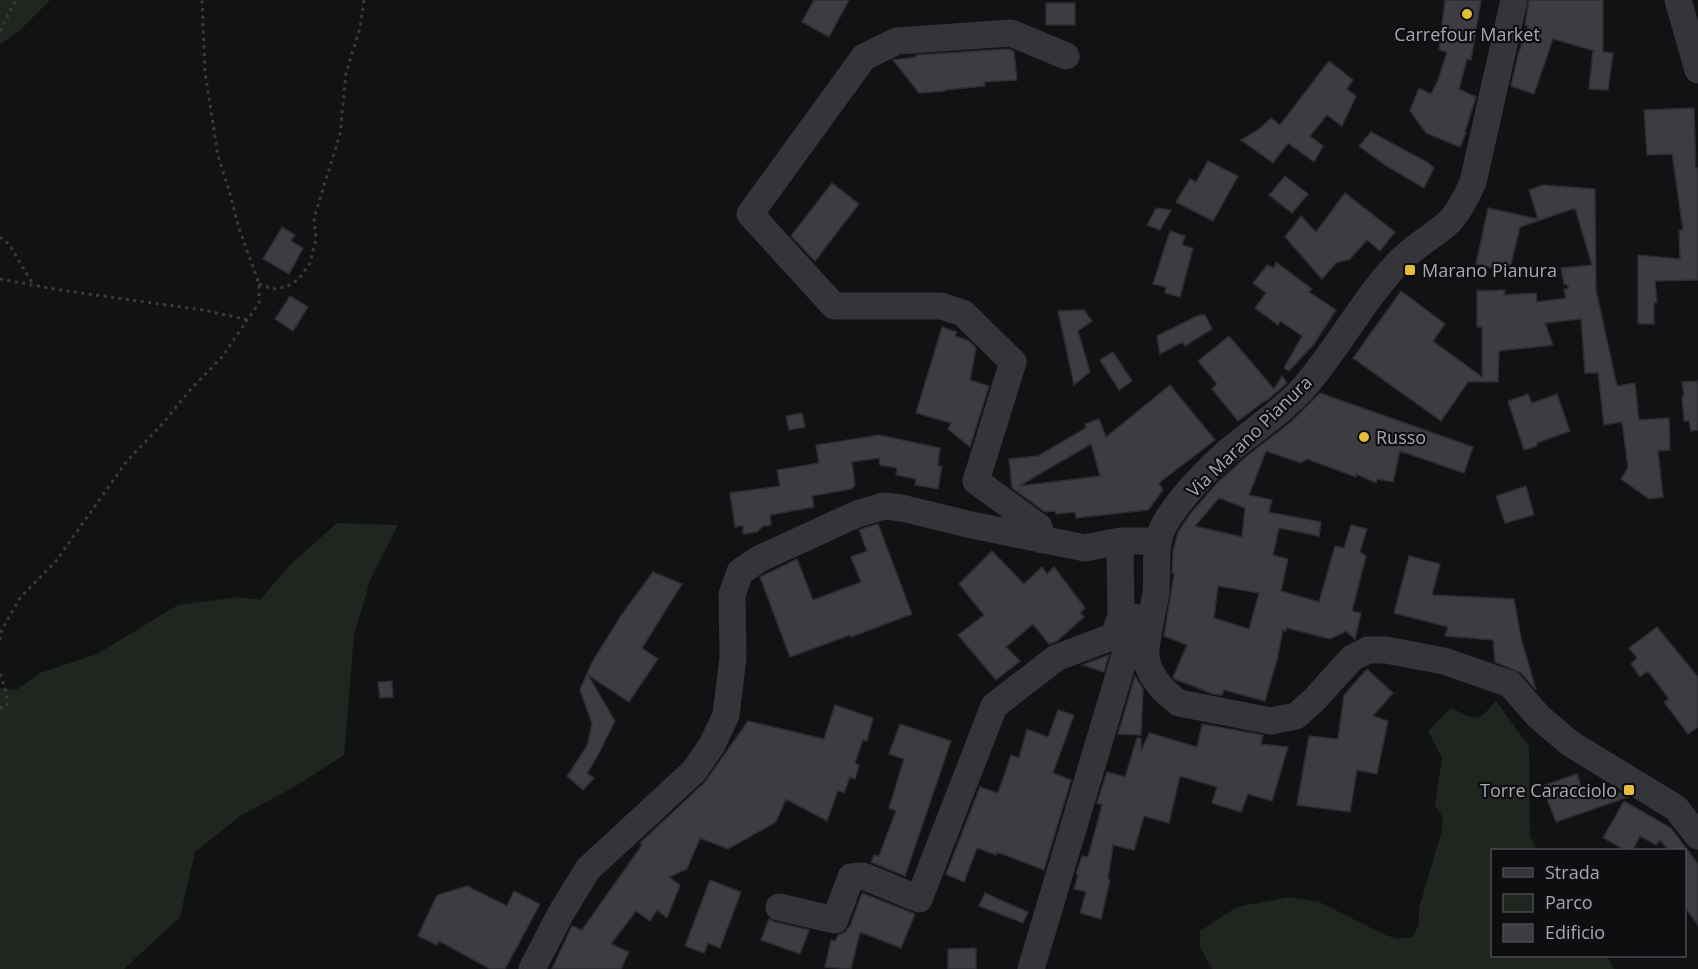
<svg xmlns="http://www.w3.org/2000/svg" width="1698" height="969" font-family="'Open Sans',sans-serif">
	<rect width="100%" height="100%" fill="#121214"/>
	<path fill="#1f2620" d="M 0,0 L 50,0 L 19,31 L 0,44 Z
		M 337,523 L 398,525 L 371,578 L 354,634 L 344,755 L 294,787 L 240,816 L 195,852 L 180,917 L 124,969 L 0,969 L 0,688 L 16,690 L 40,673 L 97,654 L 178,605 L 238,597 L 260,600 L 291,564 Z
		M 1496,701 L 1529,746 L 1530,836 L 1537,850 L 1492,850 L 1492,956 L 1607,956 L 1614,969 L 1212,969 L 1200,947 L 1200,931 L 1237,907 L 1289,897 L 1319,902 L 1383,934 L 1397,939 L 1413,937 L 1419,924 L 1419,908 L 1441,834 L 1443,818 L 1435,805 L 1442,758 L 1428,731 L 1451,708 C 1477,720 1476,724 1496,701 Z"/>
	<path fill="#3d3d41" stroke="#2d2c30" stroke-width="1.5" fill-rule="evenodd" d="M 814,0 L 849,0 L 829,37 L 802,22 Z
		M 1445,0 L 1481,0 L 1471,60 L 1467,59 L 1459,89 L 1476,97 L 1465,132 L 1466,133 L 1460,147 L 1426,133 L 1410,111 L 1419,88 L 1431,94 L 1438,80 L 1447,52 L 1439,50 Z
		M 1529,0 L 1603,0 L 1603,52 L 1613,53 L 1608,90 L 1589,89 L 1593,51 L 1595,51 L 1553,39 L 1534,94 L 1511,86 L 1518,55 L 1528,26 L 1525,25 Z
		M 1046,3 L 1075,3 L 1075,25 L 1046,25 Z
		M 1008,49 L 1014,51 L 1017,80 L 984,82 L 985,86 L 945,90 L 945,91 L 919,93 L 893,60 L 916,57 L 916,55 Z
		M 1329,61 L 1353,80 L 1347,89 L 1356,96 L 1342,126 L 1327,115 L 1310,136 L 1323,146 L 1314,162 L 1288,143 L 1273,163 L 1241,140 L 1259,129 L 1271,118 L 1280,125 Z
		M 1694,108 L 1696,169 L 1698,168 L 1698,280 L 1655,281 L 1657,302 L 1654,303 L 1654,324 L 1638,324 L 1638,255 L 1680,259 L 1679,230 L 1683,230 L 1672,154 L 1647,155 L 1644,110 Z
		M 1371,132 L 1427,162 L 1434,168 L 1424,188 L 1385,165 L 1359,146 Z
		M 1208,161 L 1238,176 L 1213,221 L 1176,202 L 1190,179 L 1196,182 Z
		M 1285,176 L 1308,194 L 1292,213 L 1269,195 Z
		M 832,183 L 859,204 L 815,261 L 791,236 Z
		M 1543,185 L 1595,189 L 1596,290 L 1617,386 L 1635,383 L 1639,420 L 1669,418 L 1670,450 L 1658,451 L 1663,497 L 1649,499 L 1621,479 L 1628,468 L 1622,422 L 1604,425 L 1598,373 L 1585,373 L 1581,319 L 1545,323 L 1553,345 L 1499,351 L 1498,382 L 1468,382 L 1441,421 L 1353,358 L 1401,291 L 1445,324 L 1433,341 L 1482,377 L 1482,327 L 1477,327 L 1477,291 L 1505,290 L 1504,295 L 1536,293 L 1537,302 L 1566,298 L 1564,289 L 1568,289 L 1568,285 L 1564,284 L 1561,268 L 1592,265 L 1575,208 L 1520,227 L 1509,272 L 1476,264 L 1488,208 L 1538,219 L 1529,190 Z
		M 1345,193 L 1395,232 L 1380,251 L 1367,240 L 1350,259 L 1336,263 L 1322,279 L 1285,237 L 1301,216 L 1316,232 Z
		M 1156,208 L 1171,210 L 1160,230 L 1147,225 Z
		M 282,227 L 295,235 L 291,241 L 303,248 L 289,274 L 263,259 Z
		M 1170,231 L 1185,236 L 1182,245 L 1193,248 L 1180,297 L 1165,293 L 1166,287 L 1153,284 Z
		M 1276,262 L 1312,289 L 1309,292 L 1336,310 L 1314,344 L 1289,371 L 1284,368 L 1302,336 L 1280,321 L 1278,325 L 1255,308 L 1266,293 L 1253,283 L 1267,265 L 1274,268 Z
		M 290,296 L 308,307 L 293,331 L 275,319 Z
		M 1084,310 L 1092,321 L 1078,331 L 1090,372 L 1074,385 L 1058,311 Z
		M 1199,315 L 1205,315 L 1212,329 L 1185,346 L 1182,342 L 1160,354 L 1157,336 Z
		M 942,327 L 957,332 L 955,336 L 969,341 L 976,348 L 970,380 L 989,386 L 970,447 L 948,429 L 951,423 L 916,413 Z
		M 1229,336 L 1274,389 L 1282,376 L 1287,383 L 1265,402 L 1267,399 L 1238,421 L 1212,389 L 1217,384 L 1198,361 Z
		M 1113,352 L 1132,381 L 1119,390 L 1100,360 Z
		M 1698,381 L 1698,430 L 1691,431 L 1689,421 L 1684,421 L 1682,396 L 1684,396 L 1682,382 Z
		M 1170,385 L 1215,440 L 1159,483 L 1163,490 L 1148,510 L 1076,518 L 1075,512 L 1056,514 L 1055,511 L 1045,512 L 1012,488 L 1009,459 L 1038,456 L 1086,428 L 1085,424 L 1099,419 L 1106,437 ZM 1091,444 L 1100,476 L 1019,486 Z
		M 1320,393 L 1473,447 L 1464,473 L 1400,451 L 1393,482 L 1377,479 L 1376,483 L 1356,474 L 1356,477 L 1307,459 L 1301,463 L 1266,451 L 1249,495 L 1272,500 L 1269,512 L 1321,522 L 1319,536 L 1279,528 L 1273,555 L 1288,559 L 1281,591 L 1319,602 L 1335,546 L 1344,548 L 1351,525 L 1367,529 L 1360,552 L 1366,556 L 1352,611 L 1361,613 L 1355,639 L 1346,631 L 1330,639 L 1287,628 L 1286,631 L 1283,630 L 1277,660 L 1265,701 L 1224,690 L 1222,695 L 1213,694 L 1175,679 L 1173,677 L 1187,645 L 1164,636 L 1174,574 L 1172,573 L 1173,551 L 1178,532 L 1191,513 L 1218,482 L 1247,456 L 1292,421 ZM 1219,498 L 1245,508 L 1242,537 L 1195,526 ZM 1218,586 L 1259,593 L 1249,629 L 1214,618 Z
		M 1528,394 L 1532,403 L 1557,394 L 1570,431 L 1537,443 L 1537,446 L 1524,450 L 1508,401 Z
		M 802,413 L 805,427 L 789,430 L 786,416 Z
		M 879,435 L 940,448 L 938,466 L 942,466 L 938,489 L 915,485 L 916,479 L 896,475 L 897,468 L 880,465 L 879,458 L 852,462 L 855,485 L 851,489 L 812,496 L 814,507 L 770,515 L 771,525 L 763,526 L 757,532 L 743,534 L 743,526 L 735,527 L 730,493 L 780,486 L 777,470 L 819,463 L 816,445 Z
		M 1526,486 L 1534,515 L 1505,523 L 1496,496 Z
		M 878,524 L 912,614 L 851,637 L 850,635 L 790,657 L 760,577 L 797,559 L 813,600 L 861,582 L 851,557 L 867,551 L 859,530 Z
		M 992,551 L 1024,584 L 1042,567 L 1047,574 L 1054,567 L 1085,608 L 1080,613 L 1084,617 L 1057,641 L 1049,644 L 1033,624 L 1006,647 L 1020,661 L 996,680 L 958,635 L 984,615 L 959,584 Z
		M 1409,556 L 1440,564 L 1432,595 L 1514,599 L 1521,638 L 1536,690 L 1521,673 L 1495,662 L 1493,640 L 1445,636 L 1448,627 L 1394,613 Z
		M 653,572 L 682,584 L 642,648 L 658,659 L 629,702 L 588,675 L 615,721 L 597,757 L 587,773 L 594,778 L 583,790 L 567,776 L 587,746 L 592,724 L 580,690 L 591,664 L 620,617 Z
		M 1657,627 L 1698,677 L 1698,727 L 1688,734 L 1664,702 L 1669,699 L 1648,671 L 1640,677 L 1631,664 L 1637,658 L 1629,648 Z
		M 1109,655 L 1104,672 L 1082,665 Z
		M 1367,669 L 1393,693 L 1373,716 L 1388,721 L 1377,774 L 1357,770 L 1350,812 L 1297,805 L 1309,736 L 1338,739 L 1344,695 Z
		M 1135,676 L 1143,689 L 1141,735 L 1118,734 Z
		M 392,681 L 393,697 L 380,698 L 378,682 Z
		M 835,705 L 873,718 L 867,741 L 863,740 L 855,763 L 859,765 L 855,779 L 850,777 L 844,793 L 838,790 L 827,821 L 786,799 L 776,822 L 728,849 L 700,838 L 687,869 L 669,877 L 680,885 L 667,918 L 657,910 L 650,921 L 636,911 L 611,944 L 629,952 L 621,969 L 552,969 L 572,926 L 582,930 L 642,845 L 640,843 L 705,782 L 748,721 L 824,739 Z
		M 1058,710 L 1074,715 L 1053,773 L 1071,780 L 1044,870 L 997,852 L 996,855 L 977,848 L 964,882 L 946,874 L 980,787 L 998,793 L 1011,755 L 1019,758 L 1027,729 L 1048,737 Z
		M 900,724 L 951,741 L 905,876 L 871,862 L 874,855 L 879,856 L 896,811 L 889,808 L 904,759 L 889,754 Z
		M 1202,724 L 1263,735 L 1261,744 L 1288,747 L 1272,801 L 1248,794 L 1241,812 L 1212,803 L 1217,787 L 1180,776 L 1169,823 L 1144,816 L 1134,850 L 1113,845 L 1108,879 L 1110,880 L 1101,919 L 1080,913 L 1086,892 L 1074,889 L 1078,875 L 1076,874 L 1082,856 L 1088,857 L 1102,805 L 1097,803 L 1107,772 L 1125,777 L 1137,738 L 1141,738 L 1141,751 L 1149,733 L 1197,747 Z
		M 1577,774 L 1583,792 L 1619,792 L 1628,797 L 1556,822 L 1542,786 Z
		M 1624,801 L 1671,828 L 1698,864 L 1698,925 L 1684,906 L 1684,850 L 1668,850 L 1660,840 L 1656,845 L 1640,836 L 1633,850 L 1625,850 L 1603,838 Z
		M 710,880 L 741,892 L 720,948 L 708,943 L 704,953 L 685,946 Z
		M 467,886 L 507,906 L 514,891 L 540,904 L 505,969 L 490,969 L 439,941 L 437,945 L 418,936 L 437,895 Z
		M 862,893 L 915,914 L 901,948 L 860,932 L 851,969 L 825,967 L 831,940 L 835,941 L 838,935 L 845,932 L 850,926 Z
		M 985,893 L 1028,912 L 1023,923 L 979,906 Z
		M 769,919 L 775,922 L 809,930 L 800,954 L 761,940 Z
		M 976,948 L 976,969 L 948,969 L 948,949 Z"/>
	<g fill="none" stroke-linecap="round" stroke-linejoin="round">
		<path stroke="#3a3b3f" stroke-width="3" stroke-dasharray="3 4.5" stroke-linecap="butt" d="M 0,31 L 16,0
			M 0,237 L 9,244 L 34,286
			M 0,279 L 60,290 L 203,310 L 249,320
			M 259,284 L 273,289 L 286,287 L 299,279 L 310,263 L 316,239 L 314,218 L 340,134 L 346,73 L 360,28 L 364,0
			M 0,640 L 0,633 L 20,598 L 56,561 L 127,461 L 165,421 L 189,391 L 222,357 L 259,303 L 259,284 L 238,225 L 229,190 L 218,156 L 205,72 L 202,0
			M 0,674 C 4,685 8,694 7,706 L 0,708"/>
		<path stroke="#343439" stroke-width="27" d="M 1514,0 L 1473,182 C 1467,196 1460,210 1450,221 C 1436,235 1417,244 1403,258 C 1365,296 1341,344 1306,385 C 1286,408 1261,425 1237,444 C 1212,464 1180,497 1164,525 C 1153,546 1158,570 1156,592 C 1154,608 1145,641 1146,656 C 1148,676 1164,692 1179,703 L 1271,721 L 1296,716 L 1315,699 L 1352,658 L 1368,650 L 1386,650 L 1444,661 L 1510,684 L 1539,717 L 1571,744 L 1676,808 L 1698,836
			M 1678,0 L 1698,70
			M 1042,540 L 1039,527 L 976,481 L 1013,362 L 963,313 L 941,306 L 834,306 L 750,214 L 864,57 L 897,41 L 1011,33 L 1066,56
			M 779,907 L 835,920 L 851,877 L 863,876 L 919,899 L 994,706 L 1056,658 L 1114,636 L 1121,616 L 1120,541
			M 532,969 L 561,913 L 588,869 L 694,771 L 712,745 L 726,715 L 733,658 L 732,595 L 740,572 L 759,559 L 857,514 L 884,506 L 902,508 L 967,524 L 1085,548 L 1120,541 L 1158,541
			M 1031,969 L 1123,662 L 1134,617"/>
	</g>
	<g fill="#e6bd38" stroke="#0e0d0f" stroke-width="2">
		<circle cx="1467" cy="14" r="6"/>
		<rect x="1404" y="264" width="12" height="12" rx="3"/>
		<circle cx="1364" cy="437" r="6"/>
		<rect x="1623" y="784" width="12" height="12" rx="3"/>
	</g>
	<g text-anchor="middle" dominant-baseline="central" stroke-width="4.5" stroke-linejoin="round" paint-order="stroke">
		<g font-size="18" fill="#a5a8b3" stroke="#0e0d0f" text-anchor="start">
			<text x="1467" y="34" text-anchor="middle">Carrefour Market</text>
			<text x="1422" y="270">Marano Pianura</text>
			<text x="1376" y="437">Russo</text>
			<text x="1617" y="790" text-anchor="end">Torre Caracciolo</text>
		</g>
		<g font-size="18" fill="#a5a8b3" stroke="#0e0d0f">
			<text transform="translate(1249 436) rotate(-44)">Via Marano Pianura</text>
		</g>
	</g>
	<rect x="1491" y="849" width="195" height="108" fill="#0e0d0f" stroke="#4a4b51" stroke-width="1.5"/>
	<rect x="1503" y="868" width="30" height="9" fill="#343439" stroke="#4a4b51" stroke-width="1.5"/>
	<text x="1545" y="879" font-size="18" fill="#a5a8b3">Strada</text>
	<rect x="1503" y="894" width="30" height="18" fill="#1f2620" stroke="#4a4b51" stroke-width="1.5"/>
	<text x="1545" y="909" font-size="18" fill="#a5a8b3">Parco</text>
	<rect x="1503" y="924" width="30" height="18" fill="#3d3d41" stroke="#4a4b51" stroke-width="1.5"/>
	<text x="1545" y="939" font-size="18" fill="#a5a8b3">Edificio</text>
</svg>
